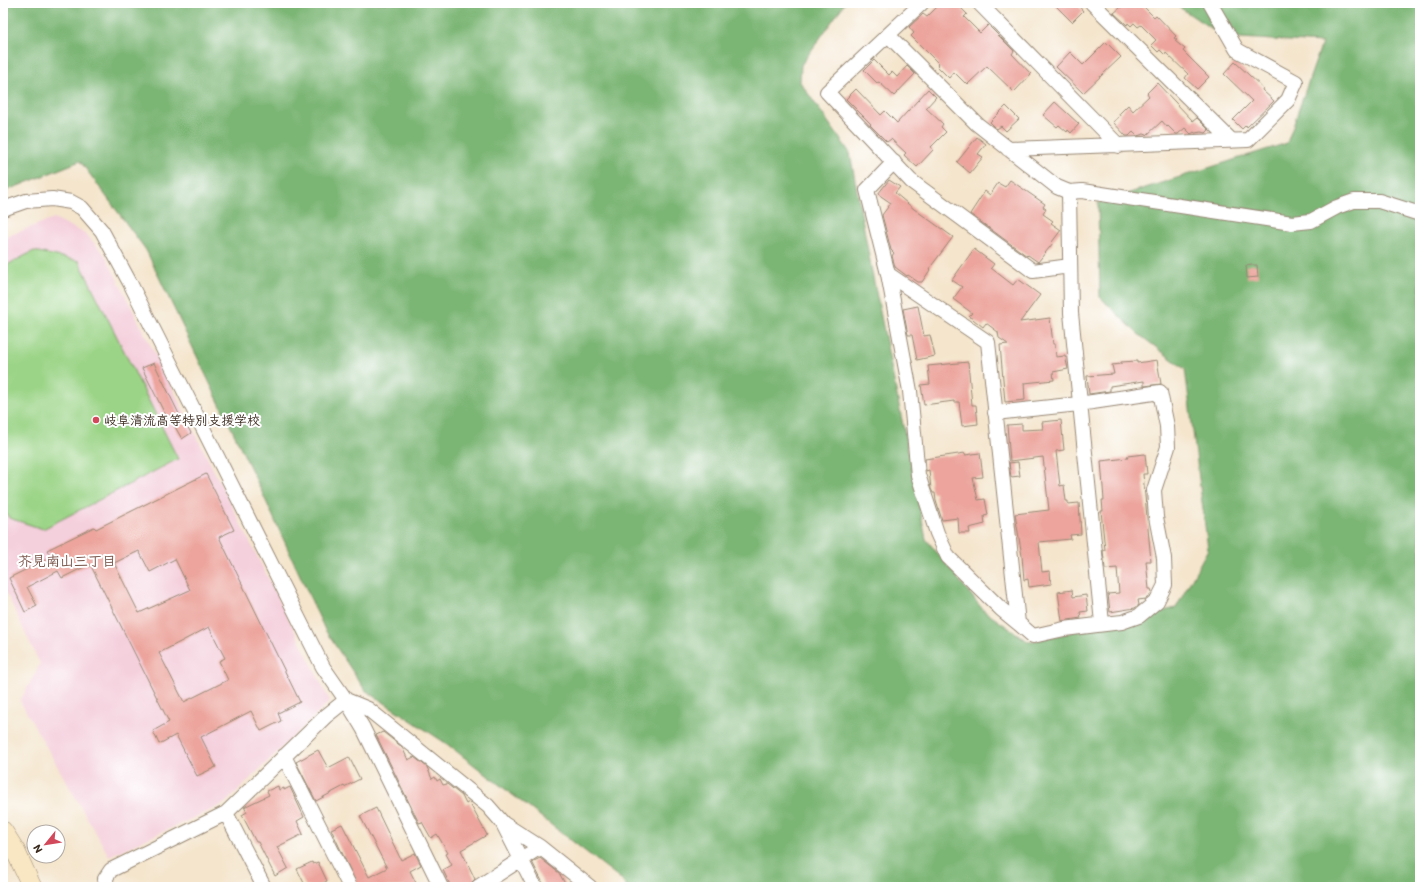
<svg xmlns="http://www.w3.org/2000/svg" width="1423" height="890" font-family="Itim,'Klee One',sans-serif">
	<rect width="100%" height="100%" fill="#fff"/>
	<filter id="ink" filterUnits="userSpaceOnUse"><feTurbulence type="fractalNoise" baseFrequency=".025" numOctaves="2"/><feDisplacementMap in="SourceGraphic" scale="8" xChannelSelector="R" yChannelSelector="G"/><feConvolveMatrix kernelMatrix="1 2 1 2 8 2 1 2 1" color-interpolation-filters="sRGB"/></filter>
	<filter id="wash" filterUnits="userSpaceOnUse"><feTurbulence type="fractalNoise" baseFrequency=".012" numOctaves="4" result="noise"/><feDisplacementMap in="SourceGraphic" scale="16" xChannelSelector="R" yChannelSelector="G"/><feGaussianBlur stdDeviation="0.9" result="paint"/><feColorMatrix in="noise" values="0 0 0 0 0 0 0 0 0 0 0 0 0 0 0 0 0 1.4 0 .05"/><feComposite in="paint" operator="in"/></filter>
	<g filter="url(#wash)">
		<rect width="100%" height="100%" fill="#f4e5cc"/>
		<path fill="#f4cfdc" d="M 54,218 L 86,234 L 105,255 L 330,701 L 224,804 L 109,856 L 20,701 L 40,664 L 3,586 L 3,238 Z"/>
		<path fill="#9bd487" stroke="#6b7f52" d="M 34,251 L 79,261 L 178,459 L 43,529 L 9,518 L 3,507 L 3,267 Z"/>
		<path fill="#7cb674" stroke="#5c7049" d="M 3,3 L 845,3 L 801,65 L 800,82 L 850,153 L 872,272 L 926,539 L 984,611 L 1029,642 L 1176,608 L 1208,549 L 1185,369 L 1137,333 L 1100,297 L 1098,203 L 1287,143 L 1322,43 L 1224,37 L 1173,3 L 1420,3 L 1420,887 L 626,887 L 621,879 L 447,744 L 365,690 L 325,630 L 260,488 L 146,250 L 80,161 L 3,192 Z"/>
		<g id="blocks">
			<path fill="#eca49c" fill-rule="evenodd" d="M 941,3 L 956,3 L 967,14 L 964,17 L 980,33 L 988,25 L 1014,51 L 1012,54 L 1031,74 L 1014,92 L 987,66 L 968,84 L 966,82 L 965,83 L 954,72 L 949,78 L 937,66 L 939,64 L 911,36 L 914,33 L 909,27 L 923,14 L 927,17 Z
				M 1053,3 L 1076,3 L 1083,11 L 1072,22 Z
				M 1126,3 L 1140,3 L 1154,17 L 1156,15 L 1176,36 L 1174,38 L 1177,40 L 1175,41 L 1185,49 L 1183,51 L 1209,77 L 1197,89 L 1185,78 L 1188,74 L 1166,53 L 1165,55 L 1160,50 L 1158,52 L 1151,45 L 1156,40 L 1141,25 L 1138,27 L 1134,23 L 1131,26 L 1128,23 L 1127,25 L 1114,13 Z
				M 1106,42 L 1121,57 L 1083,93 L 1056,67 L 1070,52 L 1083,65 Z
				M 874,60 L 889,75 L 892,72 L 897,77 L 907,66 L 915,74 L 894,96 L 879,82 L 877,83 L 864,70 Z
				M 1235,62 L 1263,88 L 1262,90 L 1274,101 L 1247,127 L 1246,125 L 1242,129 L 1233,120 L 1252,101 L 1224,74 Z
				M 1157,83 L 1193,121 L 1197,118 L 1209,130 L 1206,133 L 1201,132 L 1195,133 L 1194,132 L 1191,134 L 1185,128 L 1178,134 L 1176,134 L 1168,126 L 1167,127 L 1162,121 L 1147,135 L 1144,134 L 1137,136 L 1133,132 L 1129,136 L 1126,136 L 1113,122 L 1120,116 L 1119,114 L 1128,105 L 1133,111 L 1149,96 L 1147,93 Z
				M 856,89 L 881,115 L 885,111 L 897,123 L 928,89 L 936,97 L 926,108 L 943,124 L 941,127 L 946,132 L 931,147 L 933,150 L 917,167 L 904,155 L 906,153 L 891,139 L 887,142 L 870,125 L 871,124 L 846,99 Z
				M 1055,102 L 1079,124 L 1071,133 L 1068,130 L 1067,132 L 1059,125 L 1057,127 L 1043,115 Z
				M 1006,106 L 1019,119 L 1006,131 L 1001,126 L 997,129 L 990,122 Z
				M 977,137 L 986,144 L 978,154 L 983,157 L 970,173 L 957,162 Z
				M 889,180 L 900,187 L 895,193 L 914,209 L 953,237 L 929,269 L 930,270 L 922,282 L 918,282 L 908,275 L 907,276 L 895,267 L 892,256 L 894,253 L 891,250 L 882,215 L 891,203 L 878,194 Z
				M 1010,180 L 1045,204 L 1043,207 L 1046,209 L 1043,214 L 1053,221 L 1051,223 L 1061,230 L 1052,242 L 1053,243 L 1038,262 L 1028,255 L 1027,256 L 970,214 L 985,191 L 990,195 L 998,183 L 1005,187 Z
				M 974,249 L 994,264 L 991,268 L 1013,285 L 1018,279 L 1040,295 L 1020,322 L 1050,318 L 1053,344 L 1055,344 L 1056,357 L 1065,356 L 1068,369 L 1053,372 L 1054,380 L 1024,383 L 1025,400 L 1005,402 L 1000,345 L 1008,344 L 999,338 L 998,332 L 986,323 L 983,327 L 969,316 L 972,313 L 953,299 L 962,287 L 952,280 Z
				M 1252,265 L 1257,265 L 1258,277 L 1247,278 L 1246,266 Z
				M 918,306 L 924,336 L 930,335 L 935,356 L 917,360 L 912,335 L 908,335 L 903,309 Z
				M 1157,360 L 1161,384 L 1144,386 L 1144,381 L 1110,386 L 1110,391 L 1089,394 L 1087,376 L 1114,374 L 1112,365 L 1121,364 L 1121,362 L 1137,361 L 1137,363 Z
				M 968,362 L 972,405 L 976,405 L 978,424 L 962,426 L 959,402 L 954,402 L 954,401 L 924,405 L 921,385 L 930,384 L 928,366 Z
				M 154,363 L 180,416 L 169,422 L 142,368 Z
				M 184,420 L 191,433 L 182,439 L 174,425 Z
				M 1061,420 L 1064,450 L 1056,451 L 1060,486 L 1064,485 L 1066,501 L 1068,501 L 1068,504 L 1079,503 L 1081,534 L 1070,535 L 1071,539 L 1039,542 L 1042,572 L 1050,571 L 1051,584 L 1029,587 L 1028,579 L 1024,580 L 1022,556 L 1015,514 L 1049,510 L 1043,457 L 1010,461 L 1007,425 L 1022,424 L 1022,430 L 1043,429 L 1042,422 Z
				M 965,453 L 965,455 L 980,453 L 983,477 L 973,478 L 978,500 L 985,499 L 988,515 L 984,516 L 985,524 L 969,528 L 970,533 L 959,533 L 958,518 L 942,520 L 936,501 L 935,493 L 933,493 L 931,489 L 929,470 L 926,471 L 925,459 Z
				M 1145,454 L 1147,474 L 1143,474 L 1151,561 L 1146,561 L 1149,589 L 1151,589 L 1152,592 L 1146,599 L 1138,600 L 1139,605 L 1135,608 L 1110,612 L 1108,594 L 1119,593 L 1117,568 L 1105,569 L 1103,551 L 1105,550 L 1101,511 L 1103,511 L 1102,500 L 1104,500 L 1101,461 L 1128,458 L 1127,456 Z
				M 1018,462 L 1020,476 L 1011,477 L 1009,463 Z
				M 206,474 L 234,530 L 219,537 L 300,702 L 278,713 L 281,721 L 261,731 L 251,711 L 201,737 L 216,767 L 197,776 L 176,735 L 159,744 L 153,731 L 169,722 L 90,564 L 62,578 L 58,571 L 27,587 L 37,606 L 25,612 L 9,578 L 51,557 L 47,550 L 94,527 L 96,529 ZM 139,551 L 150,572 L 175,559 L 190,590 L 139,613 L 114,563 ZM 209,627 L 225,658 L 219,661 L 228,680 L 184,702 L 159,653 Z
				M 1072,590 L 1073,597 L 1086,595 L 1088,611 L 1080,612 L 1081,618 L 1062,621 L 1058,592 Z
				M 383,732 L 402,747 L 408,760 L 414,757 L 427,767 L 432,779 L 435,777 L 437,781 L 440,779 L 443,785 L 447,784 L 462,796 L 466,804 L 469,802 L 487,835 L 461,850 L 475,879 L 471,883 L 470,887 L 451,887 L 443,870 L 452,865 L 446,854 L 448,853 L 437,834 L 431,838 L 422,822 L 419,823 L 376,735 Z
				M 318,750 L 328,768 L 349,757 L 360,779 L 344,787 L 344,786 L 316,801 L 296,762 Z
				M 278,786 L 279,790 L 284,788 L 284,790 L 290,787 L 304,817 L 297,821 L 303,834 L 277,847 L 288,868 L 275,876 L 258,842 L 256,842 L 242,815 L 247,812 L 244,807 L 269,795 L 267,791 Z
				M 376,808 L 401,860 L 415,853 L 421,865 L 410,871 L 418,887 L 358,887 L 331,829 L 342,824 L 369,877 L 387,868 L 360,816 Z
				M 540,858 L 559,873 L 567,887 L 545,887 L 532,862 Z
				M 312,862 L 313,864 L 318,862 L 327,881 L 316,887 L 306,887 L 297,869 Z"/>
		</g>
	</g>
	<g filter="url(#ink)">
		<use href="#blocks" fill-opacity="0" stroke="#988875" stroke-width="1"/>
		<g fill="none" stroke-linecap="round" stroke-linejoin="round">
			<g stroke="#988875" stroke-width="16">
				<path id="street" d="M 922,3 L 827,92 L 911,181 L 1033,271 L 1070,266
					M 979,3 L 1119,146
					M 1092,3 L 1232,141
					M 888,35 L 977,124 L 1057,187 L 1069,192 L 1082,191 L 1292,223 L 1311,221 L 1337,207 L 1354,201 L 1379,201 L 1420,214
					M 1008,149 L 1248,140 L 1288,100 L 1296,82 L 1237,50 L 1210,3
					M 894,162 L 867,190 L 888,274 L 988,342 L 1018,623 L 1033,636 L 1064,629 L 1122,622 L 1139,616 L 1157,601 L 1165,585 L 1164,558 L 1156,517 L 1154,490 L 1168,447 L 1167,426 L 1160,392 L 1079,404 L 995,413
					M 1069,192 L 1071,313 L 1102,623
					M 3,209 L 26,201 L 52,199 L 71,202 L 82,208 L 102,231 L 130,283 L 323,667 L 346,700 L 363,728 L 441,887
					M 888,274 L 910,391 L 918,475 L 937,533 L 948,557 L 1001,609 L 1018,623
					M 346,700 L 368,709 L 488,806 L 502,822 L 535,887
					M 284,756 L 350,887
					M 226,813 L 264,887
					M 504,824 L 540,847 L 590,887
					M 108,887 L 105,879 L 111,870 L 226,813 L 326,716 L 346,700
					M 478,887 L 540,847"/>
			</g>
			<g stroke="#988875" stroke-width="20">
				<path id="secondary" d="M 3,831 L 15,850 L 32,887"/>
			</g>
			<use href="#street" stroke="#fff" stroke-width="14"/>
			<use href="#secondary" stroke="#f9e7c3" stroke-width="19"/>
		</g>
	</g>
	<circle fill="#d1495b" stroke="#fff" stroke-width="1.5" cx="96" cy="420" r="4"/>
	<g text-anchor="middle" dominant-baseline="central" stroke-width="4" stroke-linejoin="round" paint-order="stroke">
		<g font-size="13" font-weight="bold" fill="#3b2a1e" stroke="#fff" text-anchor="start">
			<text x="104" y="420">岐阜清流高等特別支援学校</text>
		</g>
		<g font-size="14" font-weight="bold" fill="#79554a" stroke="#fff">
			<text x="67" y="561">芥見南山三丁目</text>
		</g>
	</g>
	<rect width="1423" height="890" fill="none" stroke="#fff" stroke-width="16"/>
	<g transform="translate(46 844) rotate(240)"><circle r="19" fill="#ffffff" stroke="#b1aaa5"/>
	<path d="M0-3L7 15L0 10L-7 15Z" fill="#d1495b"/>
	<text y="-6" font-size="11" font-weight="bold" text-anchor="middle" fill="#3b2a1e">N</text>
	</g>
</svg>
